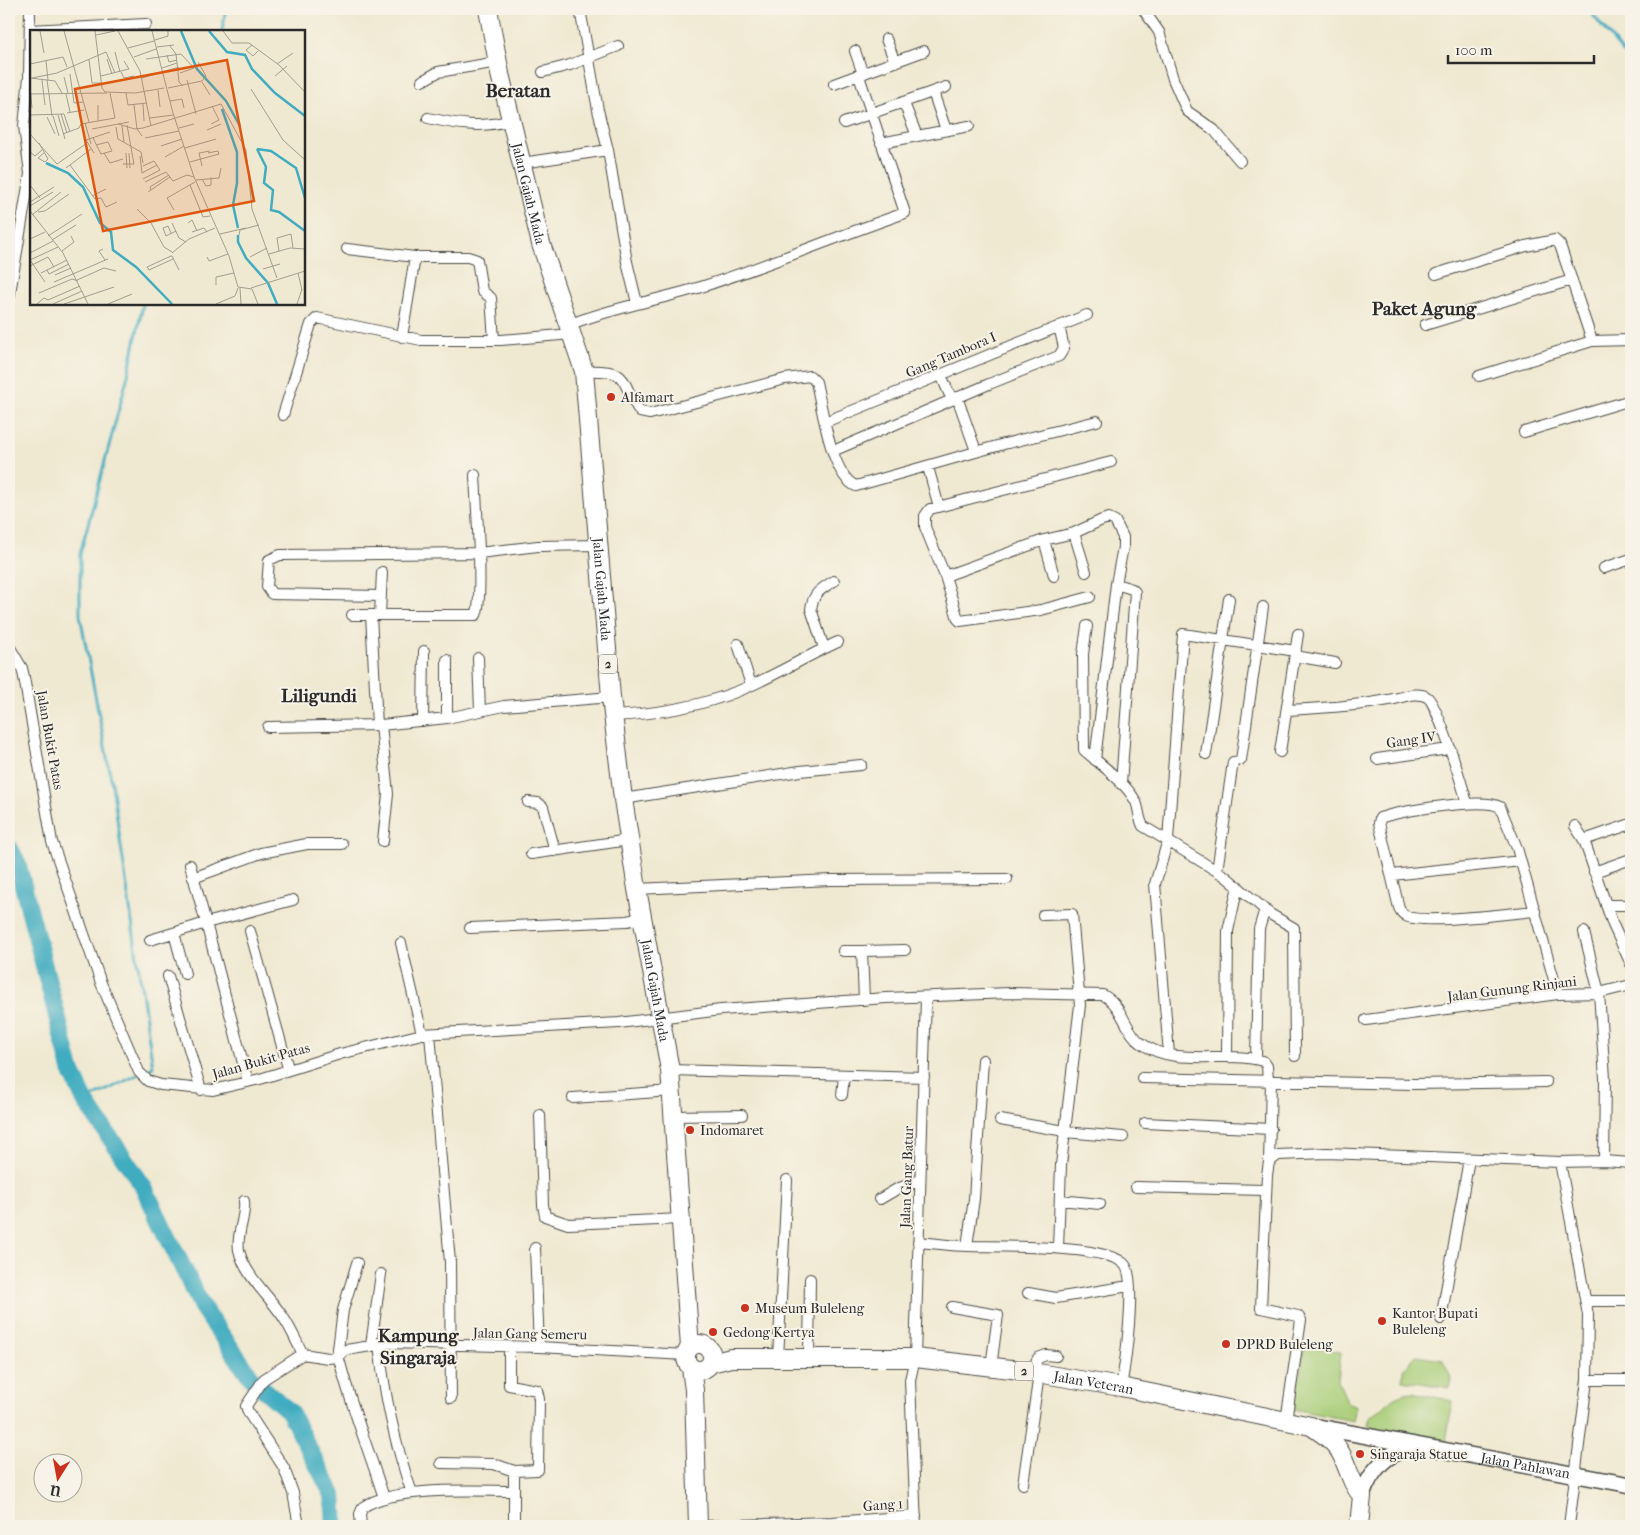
<svg xmlns="http://www.w3.org/2000/svg" width="1640" height="1535" font-family="'IM FELL French Canon',serif">
	<rect width="100%" height="100%" fill="#f7f3e8"/>
	<filter id="ink" filterUnits="userSpaceOnUse"><feTurbulence type="fractalNoise" baseFrequency=".02" numOctaves="2"/><feDisplacementMap in="SourceGraphic" scale="10" xChannelSelector="R" yChannelSelector="G"/><feConvolveMatrix kernelMatrix="1 2 1 2 8 2 1 2 1" color-interpolation-filters="sRGB"/></filter>
	<filter id="wash" filterUnits="userSpaceOnUse"><feTurbulence type="fractalNoise" baseFrequency=".0096" numOctaves="4" result="noise"/><feDisplacementMap in="SourceGraphic" scale="20" xChannelSelector="R" yChannelSelector="G"/><feGaussianBlur stdDeviation="1.12" result="paint"/><feColorMatrix in="noise" values="0 0 0 0 0 0 0 0 0 0 0 0 0 0 0 0 0 1.4 0 .05"/><feComposite in="paint" operator="in"/></filter>
	<g filter="url(#wash)">
		<rect width="100%" height="100%" fill="#f0e9d1"/>
		<path fill="#a8cd77" stroke="#6a7c51" d="M 1305,1345 L 1341,1352 L 1338,1380 L 1347,1402 L 1356,1406 L 1353,1421 L 1293,1409 Z
			M 1416,1355 L 1442,1359 L 1452,1380 L 1450,1388 L 1403,1380 L 1403,1370 Z
			M 1412,1392 L 1453,1401 L 1446,1441 L 1368,1426 L 1370,1416 C 1390,1409 1383,1396 1412,1392 Z"/>
		<g fill="none" stroke-linecap="round" stroke-linejoin="round">
			<path stroke="#41acc0" stroke-width="3" d="M 1588,9 L 1631,62
				M 222,31 L 226,9
				M 85,1101 L 153,1067 L 112,784 L 80,615 L 80,554 L 128,375 L 143,304"/>
			<path stroke="#41acc0" stroke-width="18" d="M 9,847 L 17,862 L 71,1070 L 85,1101 L 143,1186 L 202,1307 L 253,1380 L 289,1411 L 333,1495 L 335,1526"/>
		</g>
	</g>
	<g filter="url(#ink)">
		<g fill="none" stroke-linecap="round" stroke-linejoin="round">
			<g stroke="#494844" stroke-width="12">
				<path id="minor" d="M 580,9 L 598,110 L 608,150 L 627,262 L 637,303
					M 1143,9 L 1159,32 L 1173,79 L 1187,111 L 1214,130 L 1240,161
					M 30,30 L 146,24
					M 886,39 L 895,62
					M 855,51 L 863,74
					M 543,72 L 570,65 L 618,46
					M 422,81 L 438,72 L 498,62
					M 834,84 L 924,51
					M 933,92 L 946,130
					M 904,103 L 917,136
					M 428,118 C 456,124 483,129 511,120
					M 844,123 L 946,87
					M 881,143 L 969,126
					M 522,163 L 608,150
					M 347,249 L 415,257
					M 1436,274 L 1526,246 L 1555,240 L 1560,245 L 1592,341 L 1631,340
					M 9,299 L 30,174 L 24,126 L 29,77 L 30,9
					M 568,325 C 614,307 661,300 707,285 C 774,263 838,236 905,213 L 859,76
					M 1425,325 L 1572,280
					M 402,337 L 415,257 L 468,257 L 477,260 L 482,291 L 491,298 L 494,340
					M 584,371 C 632,369 618,379 640,412 L 650,414 L 785,379 L 810,376 L 816,382 C 822,407 831,476 856,486 L 1004,444 L 1097,421
					M 941,375 L 952,400
					M 1479,376 L 1592,341
					M 957,397 L 976,451
					M 283,415 L 311,324 L 317,318 L 421,340 L 501,340 L 572,334
					M 825,422 L 1087,315
					M 1524,432 L 1631,400
					M 833,451 L 989,384 L 1059,356 L 1064,348 L 1059,326
					M 928,467 L 939,507
					M 1074,533 L 1086,572
					M 1044,540 L 1054,576
					M 1604,568 L 1631,559
					M 945,576 L 1044,540 L 1074,533 L 1102,520 L 1109,518 L 1115,521 L 1123,537 L 1123,547 L 1116,584 L 1095,760
					M 1116,584 L 1132,589 L 1135,592 L 1121,784
					M 381,596 L 272,594 L 267,587 L 269,560 L 280,555 L 479,553 L 538,546 L 599,545
					M 1090,597 L 1041,610 L 960,621 L 958,619 L 945,576 L 925,527 L 925,516 L 930,509 L 1111,462
					M 352,615 L 476,615 C 484,599 476,500 475,475
					M 371,615 L 377,725
					M 380,615 L 382,572
					M 1087,626 L 1083,654 L 1084,750 C 1101,765 1123,780 1135,800 C 1139,806 1138,817 1143,826 L 1225,876 L 1270,914 L 1294,928 L 1295,1056
					M 738,644 L 751,685
					M 9,646 L 22,668 L 24,677 L 52,842 L 101,983 L 139,1072 L 148,1081 L 161,1085 L 213,1090 L 260,1079 L 340,1054 L 422,1034 L 619,1023 L 721,1010 L 886,998 L 1009,993 L 1103,995 C 1123,1005 1125,1032 1141,1043 C 1175,1068 1224,1050 1263,1061 L 1267,1066 L 1268,1081
					M 824,648 L 811,609 C 813,593 821,589 834,581
					M 1295,656 L 1335,663
					M 478,658 L 480,711
					M 447,660 L 447,718
					M 1287,710 C 1323,708 1358,706 1394,699 C 1404,697 1417,691 1427,697 C 1437,702 1463,788 1467,803
					M 613,716 C 658,714 699,707 741,690 C 774,676 805,657 838,642
					M 423,721 L 424,651
					M 381,725 L 388,794 L 383,841
					M 268,727 L 381,725 L 447,718 L 504,706 L 611,697
					M 1280,752 L 1298,634
					M 1206,754 L 1229,599
					M 1377,759 L 1449,749
					M 1241,760 L 1263,607
					M 623,799 L 800,771 L 861,765
					M 528,802 L 538,803 L 543,807 L 555,851
					M 1575,826 L 1584,840 L 1613,925 L 1631,964
					M 1584,840 L 1631,824
					M 531,854 L 629,840
					M 1217,871 L 1233,762
					M 1594,872 L 1631,859
					M 1392,875 L 1521,861
					M 193,878 L 261,853 L 307,844 L 342,844
					M 637,889 L 831,880 L 1007,879
					M 1606,905 L 1631,905
					M 1535,911 C 1511,913 1424,925 1406,916 C 1401,913 1399,909 1398,904 L 1379,823 L 1380,818 C 1400,811 1484,797 1500,807 L 1517,848 L 1558,994
					M 1043,915 L 1072,914 L 1080,1005 L 1061,1165 L 1058,1248
					M 470,928 L 627,921 L 642,918
					M 250,931 L 288,1068
					M 1584,932 L 1599,993 L 1605,1078 L 1604,1161
					M 174,933 L 185,974
					M 150,940 L 206,923 L 190,865
					M 401,943 L 422,1034
					M 843,951 L 862,951 L 864,1000
					M 862,951 L 905,950
					M 168,976 L 201,1090
					M 1366,1020 L 1558,994 L 1599,993 L 1631,985
					M 430,1034 L 450,1262 L 451,1398
					M 1169,1054 L 1155,884 L 1168,840 L 1183,634 L 1296,651
					M 1227,1057 L 1228,931 L 1238,886
					M 1256,1059 L 1259,929 L 1265,909
					M 670,1070 L 924,1077
					M 1142,1078 L 1414,1084 L 1546,1082
					M 248,1082 L 206,923 L 293,900
					M 842,1095 L 844,1076
					M 573,1098 L 672,1091
					M 540,1115 L 543,1205 L 545,1216 L 568,1224 L 681,1219
					M 673,1116 L 742,1115
					M 1000,1120 L 1065,1131
					M 1145,1123 L 1271,1129
					M 1065,1132 L 1123,1137
					M 1269,1162 L 1271,1081
					M 1560,1162 L 1588,1315 L 1587,1380 L 1569,1526
					M 1136,1187 L 1265,1190
					M 880,1199 L 897,1189 L 919,1181
					M 1060,1200 L 1100,1204
					M 244,1201 C 246,1218 236,1233 239,1250 C 245,1277 271,1297 285,1320 C 292,1331 297,1343 303,1354
					M 918,1242 C 935,1243 951,1246 968,1246 C 996,1247 1110,1244 1125,1265 C 1137,1281 1125,1365 1121,1387
					M 967,1246 L 974,1199 L 983,1060
					M 535,1248 L 539,1347
					M 1028,1293 L 1056,1298 L 1129,1286
					M 1587,1301 L 1631,1301
					M 952,1307 L 998,1315 L 991,1367
					M 1441,1319 L 1469,1159
					M 379,1343 C 384,1395 395,1444 412,1493
					M 371,1345 L 381,1274
					M 509,1347 L 509,1385 L 537,1390 L 539,1399 L 538,1470 L 514,1471 L 514,1526
					M 338,1355 C 350,1404 369,1450 384,1498
					M 337,1357 L 343,1310 L 357,1263
					M 778,1359 L 787,1180
					M 809,1359 L 810,1279
					M 1031,1372 L 1038,1358 L 1046,1355 L 1056,1356
					M 1587,1380 L 1631,1380
					M 1286,1421 L 1301,1320 L 1298,1316 L 1261,1308 L 1267,1175 L 1269,1162 L 1278,1155 L 1327,1153 L 1560,1162 L 1604,1161 L 1631,1163
					M 441,1463 L 494,1464 L 514,1471
					M 1023,1484 L 1039,1374
					M 299,1526 L 293,1493 L 284,1468 L 248,1412 L 246,1406 L 264,1379 L 303,1354 L 328,1358 L 337,1357 L 346,1350 L 390,1343 L 539,1347 L 686,1355
					M 361,1526 L 360,1514 L 363,1507 C 394,1486 476,1491 513,1491
					M 703,1526 L 832,1522 L 916,1516
					M 916,1526 L 910,1380 L 915,1358 L 926,997"/>
			</g>
			<g stroke="#494844" stroke-width="18">
				<g id="secondary">
					<path id="s1" d="M 1313,1426 L 1631,1485"/>
					<path d="M 1362,1496 C 1370,1472 1387,1450 1414,1448"/>
				</g>
			</g>
			<g stroke="#494844" stroke-width="20">
				<g id="trunk">
					<path id="s2" d="M 488,9 L 500,74 L 541,244 L 584,371 L 611,697 L 623,799 L 637,889 L 670,1070 L 690,1347"/>
					<circle cx="699" cy="1357" r="13"/>
					<path id="s3" d="M 711,1363 L 731,1358 L 915,1358 L 1020,1370 L 1121,1387 L 1311,1426 C 1325,1435 1338,1444 1344,1460 C 1350,1474 1352,1484 1362,1496 L 1359,1526"/>
					<path d="M 691,1368 L 694,1390 L 698,1526"/>
				</g>
			</g>
			<use href="#minor" stroke="#fff" stroke-width="10"/>
			<use href="#secondary" stroke="#fff" stroke-width="15"/>
			<use href="#trunk" stroke="#fff" stroke-width="18"/>
		</g>
	</g>
	<g fill="#c8321e" stroke="#f7f3e8" stroke-width="2">
		<circle cx="611" cy="397" r="5"/>
		<circle cx="690" cy="1130" r="5"/>
		<circle cx="745" cy="1308" r="5"/>
		<circle cx="1382" cy="1321" r="5"/>
		<circle cx="713" cy="1332" r="5"/>
		<circle cx="1226" cy="1344" r="5"/>
		<circle cx="1360" cy="1454" r="5"/>
	</g>
	<g text-anchor="middle" dominant-baseline="central" stroke-width="4" stroke-linejoin="round" paint-order="stroke">
		<g fill="#f7f3e8" stroke="#686764" stroke-width="1">
			<rect x="599" y="654.5" width="18" height="19" rx="4"/>
			<rect x="1015" y="1361.5" width="18" height="19" rx="4"/>
		</g>
		<g font-size="12" font-weight="bold" fill="#2b2b2b">
			<text x="608" y="664">2</text>
			<text x="1024" y="1371">2</text>
		</g>
		<g font-size="14" fill="#2b2b2b" stroke="#f7f3e8">
			<text stroke="none"><textPath href="#s2" startOffset="189">Jalan Gajah Mada</textPath></text>
			<text transform="translate(951 355) rotate(-23)">Gang Tambora I</text>
			<text stroke="none"><textPath href="#s2" startOffset="594">Jalan Gajah Mada</textPath></text>
			<text transform="translate(50 740) rotate(80)">Jalan Bukit Patas</text>
			<text transform="translate(1411 740) rotate(-8)">Gang IV</text>
			<text transform="translate(1512 989) rotate(-7)">Jalan Gunung Rinjani</text>
			<text stroke="none"><textPath href="#s2" startOffset="999">Jalan Gajah Mada</textPath></text>
			<text transform="translate(261 1061) rotate(-16)">Jalan Bukit Patas</text>
			<text transform="translate(907 1177) rotate(-88)">Jalan Gang Batur</text>
			<text transform="translate(530 1334) rotate(1)">Jalan Gang Semeru</text>
			<text stroke="none"><textPath href="#s3" startOffset="385">Jalan Veteran</textPath></text>
			<text stroke="none"><textPath href="#s1" startOffset="216">Jalan Pahlawan</textPath></text>
			<text transform="translate(883 1505) rotate(-4)">Gang 1</text>
		</g>
		<g font-size="14" fill="#2b2b2b" stroke="#f7f3e8" text-anchor="start">
			<text x="621" y="397">Alfamart</text>
			<text x="700" y="1130">Indomaret</text>
			<text x="755" y="1308">Museum Buleleng</text>
			<text x="1392" y="1313">Kantor Bupati<tspan x="1392" dy="16">Buleleng</tspan></text>
			<text x="723" y="1332">Gedong Kertya</text>
			<text x="1236" y="1344">DPRD Buleleng</text>
			<text x="1370" y="1454">Singaraja Statue</text>
		</g>
		<g font-size="19" font-weight="bold" fill="#2b2b2b" stroke="#f7f3e8">
			<text x="518" y="91">Beratan</text>
			<text x="1424" y="309">Paket Agung</text>
			<text x="319" y="696">Liligundi</text>
			<text x="418" y="1336">Kampung<tspan x="418" dy="22">Singaraja</tspan></text>
		</g>
	</g>
	<g transform="translate(30 30)">
		<rect width="275" height="275" fill="#f0e9d1"/>
		<path fill="none" stroke="#41acc0" stroke-width="2.5" d="M 151,1 L 167,39 L 196,71 L 210,96M 179,1 L 197,22 L 215,25 L 222,39 L 245,63 L 275,86M 192,79 L 207,122 L 207,153 L 203,175 L 208,198M 227,119 L 241,121 L 266,138 L 275,168M 227,119 L 236,137 L 234,153 L 243,160 L 241,180 L 249,182 L 275,201M 16,133 L 38,143 L 53,157 L 70,193 L 81,202 L 83,220 L 106,237 L 142,274M 208,205 L 208,212 L 216,228 L 238,253 L 247,274"/>
		<path fill="none" stroke="#a19d8f" stroke-width="1" d="M 10,1 L 14,23M 34,1 L 59,92M 65,1 L 72,58 L 75,62 L 105,63 L 134,58M 88,1 L 110,41 L 121,96M 122,1 L 143,83 L 164,147 L 199,226 L 208,257 L 222,259 L 228,274M 193,1 L 202,13 L 219,13 L 249,35 L 275,62M 66,5 L 85,1M 125,10 L 138,6 L 138,1M 222,15 L 216,20 L 223,26 L 228,21M 140,16 L 146,24 L 149,52 L 153,56M 127,17 L 144,15M 98,18 L 124,11M 85,22 L 90,42M 137,25 L 139,32 L 147,30M 104,27 L 126,19M 77,29 L 82,44M 116,29 L 151,24 L 164,38 L 150,43M 59,30 L 62,53 L 71,53M 16,31 L 18,50M 0,34 L 33,27 L 37,37M 247,34 L 263,23M 132,38 L 147,33M 91,42 L 94,48 L 104,46M 40,44 L 44,73 L 53,72M 71,46 L 99,39 L 94,31M 245,46 L 257,36M 34,47 L 38,63M 0,48 L 25,51 L 32,63M 2,48 L 27,43 L 76,22 L 85,43M 112,48 L 149,37M 12,50 L 15,75M 17,50 L 22,86M 157,50 L 166,84M 172,52 L 180,65M 0,56 L 2,78M 138,58 L 172,51 L 176,46 L 168,32M 221,59 L 253,110 L 275,130M 128,60 L 130,77M 96,63 L 98,75 L 117,73M 0,64 L 77,63M 36,64 L 40,82M 140,71 L 152,69 L 154,78M 113,74 L 114,91M 68,75 L 68,91M 104,75 L 107,99 L 112,106M 37,83 L 54,80M 31,84 L 37,103M 0,85 L 34,84 L 40,102M 28,85 L 35,109M 23,86 L 29,106M 17,87 L 25,104M 120,88 L 143,85M 55,93 L 61,114M 88,94 L 105,99 L 113,98 L 191,74 L 216,120 L 222,179 L 247,248M 181,94 L 189,90 L 182,76M 92,96 L 94,112M 86,97 L 88,109 L 111,122 L 113,133M 149,98 L 164,94M 62,99 L 99,92M 177,100 L 191,94M 0,104 L 27,134 L 57,113M 33,104 L 49,98 L 51,94 L 85,88 L 80,63M 63,107 L 64,110 L 71,124 L 82,121 L 78,112 L 66,115M 115,108 L 149,101M 9,113 L 18,129 L 15,132 L 8,128 L 14,123M 131,116 L 152,109M 155,118 L 186,109M 0,122 L 5,126 L 12,120M 64,123 L 56,110 L 80,102M 74,123 L 80,133 L 93,129M 96,123 L 97,138M 99,123 L 100,138M 110,126 L 112,143 L 127,135M 135,127 L 154,116M 160,132 L 189,124 L 188,121 L 178,123M 93,134 L 104,134 L 97,95M 40,135 L 65,169 L 71,168 L 76,177 L 87,172M 113,136 L 124,131 L 130,140 L 113,149M 172,136 L 169,123 L 180,121M 36,138 L 61,119M 172,149 L 176,156 L 181,155 L 181,147M 166,150 L 189,148 L 191,138M 115,152 L 136,142 L 143,151 L 157,145 L 164,147M 0,155 L 10,168M 160,155 L 173,187 L 180,186M 121,160 L 120,157 L 139,145M 118,162 L 140,147M 62,166 L 76,159M 0,172 L 24,157M 0,176 L 23,162M 107,179 L 121,193 L 134,217 L 142,222M 144,180 L 137,168 L 165,152M 0,181 L 33,223 L 58,274M 8,182 L 15,181 L 39,164M 2,185 L 31,162M 142,193 L 149,208 L 156,212M 158,193 L 162,190 L 167,201M 162,202 L 174,198 L 177,202M 141,203 L 138,196 L 133,198 L 136,206 L 146,201M 190,204 L 216,198M 209,205 L 210,200 L 229,195M 18,206 L 52,184M 0,209 L 15,202M 22,210 L 46,195M 73,219 L 69,221 L 75,230M 32,221 L 44,212 L 41,206M 249,221 L 247,208 L 261,204 L 263,218M 0,223 L 23,211M 142,223 L 159,209 L 185,198M 239,224 L 260,218 L 275,219M 177,227 L 179,231 L 198,224M 220,227 L 237,218M 143,229 L 119,240 L 117,237 L 141,226 L 142,226 L 149,240M 0,236 L 18,227 L 24,237M 233,239 L 250,234M 17,240 L 19,244 L 39,234M 11,243 L 37,230M 268,243 L 272,260M 25,245 L 41,238M 47,250 L 74,238 L 86,241M 15,252 L 0,230 L 28,217M 24,252 L 78,229M 186,255 L 186,247 L 204,243M 210,258 L 211,274M 221,258 L 275,241M 9,263 L 42,249 L 48,251M 7,274 L 14,268 L 18,270 L 50,256M 23,274 L 52,261M 34,274 L 84,257M 78,274 L 102,264M 186,274 L 205,266 L 208,258M 267,274 L 272,259"/>
		<path fill="#df570e" fill-opacity="0.15" stroke="#df570e" stroke-width="2.5" d="M 197,30 L 224,171 L 73,201 L 45,59 Z"/>
		<rect width="275" height="275" fill="none" stroke="#2b2b2b" stroke-width="2.5"/>
	</g>
	<rect width="1640" height="1535" fill="none" stroke="#f7f3e8" stroke-width="30"/>
	<g transform="translate(58 1478) rotate(191)"><circle r="24" fill="#f7f3e8" stroke="#a5a39c"/>
	<path d="M0-4L9 19L0 12L-9 19Z" fill="#c8321e"/>
	<text y="-8" font-size="14" font-weight="bold" text-anchor="middle" fill="#2b2b2b">U</text>
	</g>
	<path d="M1448 55v8h146v-8" fill="none" stroke="#2b2b2b" stroke-width="2.5"/>
	<text x="1455" y="55" font-size="15" fill="#2b2b2b" stroke="#f7f3e8" stroke-width="4" paint-order="stroke">100 m</text>
</svg>
